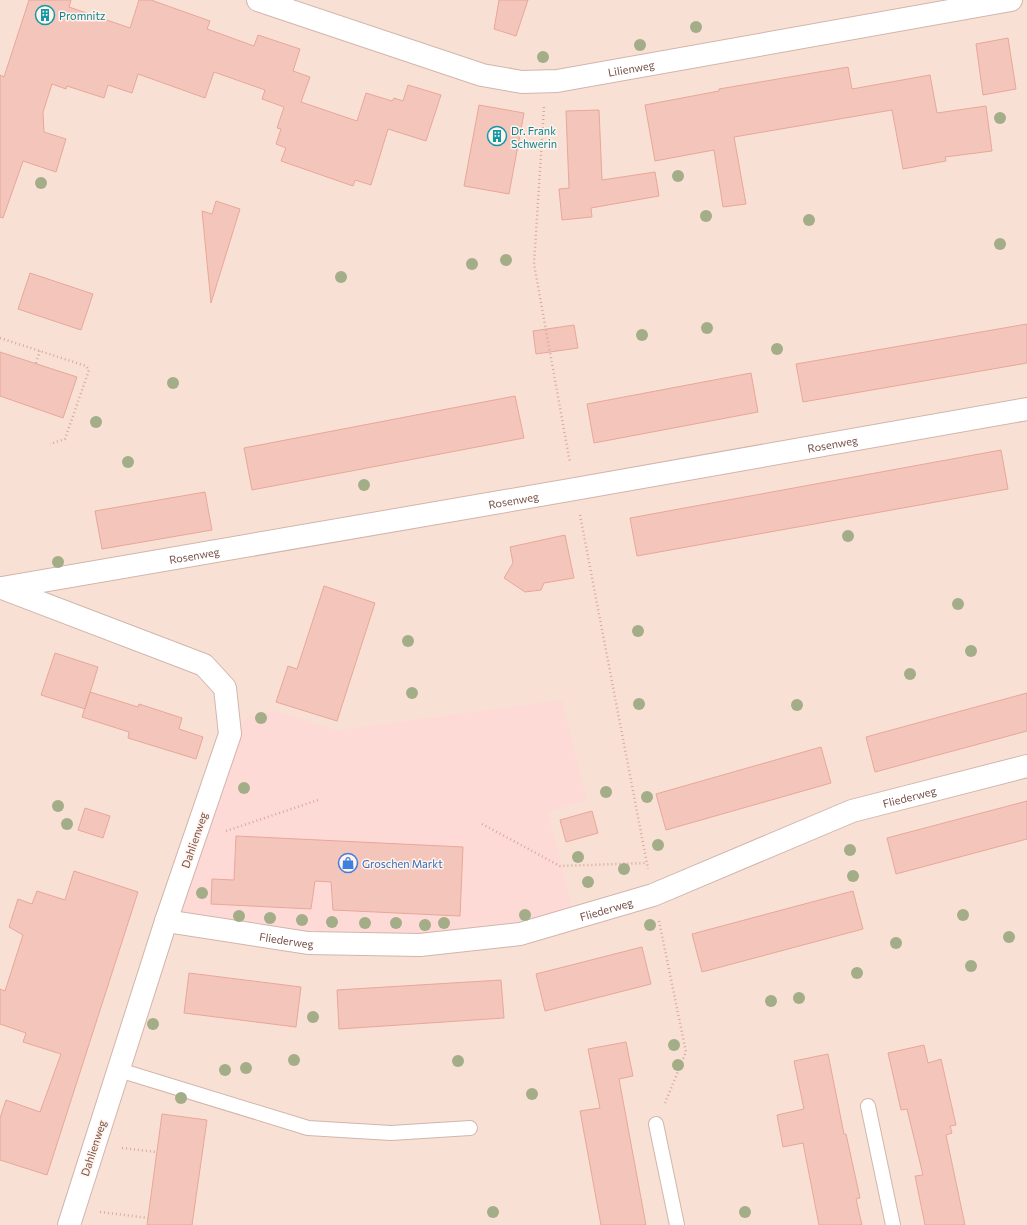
<svg xmlns="http://www.w3.org/2000/svg" width="1027" height="1225" font-family="Commissioner,sans-serif">
	<rect width="100%" height="100%" fill="#fdeee4"/>
	<path fill="#f8e1d4" d="M 0,0 L 1027,0 L 1027,1225 L 0,1225 Z"/>
	<path fill="#fedad7" d="M 562,700 L 587,800 L 548,812 L 571,903 L 574,918 L 420,945 L 166,921 L 230,734 L 250,715 L 274,710 L 337,730 Z"/>
	<path fill="#f4c5ba" stroke="#e8a799" d="M 29,0 L 71,0 L 69,7 L 130,28 L 139,0 L 151,0 L 210,21 L 207,29 L 254,46 L 258,35 L 300,49 L 293,71 L 310,77 L 301,102 L 357,121 L 366,93 L 392,101 L 394,98 L 403,101 L 408,85 L 441,95 L 426,141 L 388,129 L 371,185 L 355,180 L 353,186 L 281,161 L 286,148 L 276,144 L 281,129 L 277,128 L 284,107 L 262,99 L 265,90 L 214,72 L 205,98 L 138,74 L 132,93 L 108,85 L 104,98 L 67,86 L 66,89 L 52,84 L 43,112 L 44,132 L 66,139 L 56,172 L 23,161 L 3,218 L 0,217 L 0,75 L 4,77 Z
		M 499,0 L 528,0 L 516,36 L 494,29 Z
		M 1008,38 L 1016,89 L 983,95 L 976,44 Z
		M 848,67 L 852,89 L 930,75 L 937,113 L 986,106 L 992,151 L 945,157 L 946,161 L 903,169 L 892,110 L 734,137 L 746,204 L 723,207 L 714,150 L 655,161 L 645,105 L 719,91 L 719,89 Z
		M 479,105 L 524,113 L 509,194 L 464,186 Z
		M 599,110 L 602,180 L 655,172 L 659,196 L 591,208 L 592,217 L 562,220 L 559,189 L 569,188 L 566,111 Z
		M 216,201 L 240,209 L 211,303 L 202,211 L 212,214 Z
		M 30,273 L 93,294 L 81,330 L 18,309 Z
		M 1027,324 L 1027,363 L 803,402 L 796,364 Z
		M 574,325 L 578,348 L 536,354 L 533,331 Z
		M 0,352 L 77,377 L 63,418 L 0,396 Z
		M 751,373 L 758,412 L 594,443 L 587,404 Z
		M 515,396 L 524,438 L 252,490 L 244,448 Z
		M 1001,450 L 1008,489 L 637,556 L 630,518 Z
		M 205,492 L 212,530 L 102,549 L 95,511 Z
		M 565,535 L 574,578 L 544,583 L 541,590 L 525,592 L 504,578 L 513,563 L 510,547 Z
		M 324,586 L 375,603 L 337,721 L 276,702 L 288,666 L 297,669 Z
		M 55,653 L 98,667 L 85,709 L 41,695 Z
		M 90,692 L 138,707 L 139,704 L 182,718 L 179,729 L 203,737 L 196,759 L 128,738 L 129,732 L 82,717 Z
		M 1027,693 L 1027,731 L 875,772 L 866,737 Z
		M 821,747 L 831,783 L 666,830 L 656,794 Z
		M 1027,801 L 1027,839 L 896,874 L 887,838 Z
		M 85,808 L 110,816 L 103,838 L 78,830 Z
		M 592,811 L 598,833 L 566,842 L 560,820 Z
		M 236,836 L 463,847 L 460,916 L 333,910 L 331,882 L 315,881 L 311,909 L 211,904 L 212,879 L 234,880 Z
		M 74,871 L 138,892 L 47,1175 L 0,1160 L 0,1118 L 6,1100 L 40,1112 L 61,1054 L 23,1042 L 26,1033 L 0,1024 L 0,989 L 5,991 L 23,935 L 9,927 L 18,899 L 32,904 L 37,891 L 65,900 Z
		M 853,891 L 863,929 L 702,972 L 692,934 Z
		M 642,947 L 651,984 L 545,1011 L 536,974 Z
		M 189,973 L 301,987 L 296,1027 L 184,1013 Z
		M 501,980 L 504,1018 L 339,1029 L 337,990 Z
		M 626,1042 L 633,1076 L 619,1079 L 646,1225 L 601,1225 L 580,1111 L 600,1108 L 588,1049 Z
		M 924,1045 L 928,1063 L 941,1059 L 956,1125 L 950,1126 L 952,1133 L 946,1135 L 965,1225 L 925,1225 L 915,1176 L 923,1175 L 907,1109 L 901,1110 L 888,1053 Z
		M 828,1054 L 844,1134 L 846,1134 L 860,1198 L 856,1199 L 862,1225 L 819,1225 L 803,1143 L 783,1147 L 777,1115 L 804,1109 L 794,1061 Z
		M 162,1114 L 207,1120 L 192,1225 L 147,1225 Z"/>
	<g fill="none" stroke-linecap="round" stroke-linejoin="round">
		<g stroke="#d2b5ac" stroke-width="16">
			<path id="lane" d="M 119,1070 L 308,1128 L 391,1133 L 470,1128
				M 868,1106 L 893,1225
				M 656,1124 L 677,1225"/>
		</g>
		<g stroke="#d2b5ac" stroke-width="24">
			<g id="street">
				<path id="s1" d="M 258,0 L 482,75 L 522,82 L 557,81 L 1011,0"/>
				<path id="s2" d="M 2,588 L 575,489 L 1027,409"/>
				<path d="M 2,588 L 204,665 L 225,688 L 230,734 L 166,921 L 69,1225"/>
				<path id="s3" d="M 166,921 L 308,943 L 420,945 L 520,934 L 653,895 L 852,811 L 1027,766"/>
			</g>
		</g>
		<path stroke="#daa79c" stroke-width="2.5" stroke-dasharray="1 3" stroke-linecap="butt" d="M 544,107 L 534,264 L 570,463
			M 0,338 L 86,366 L 89,370 L 65,439 L 50,444
			M 36,363 L 40,351
			M 580,515 L 648,869
			M 482,824 L 560,866 L 647,863
			M 226,831 L 318,800
			M 659,921 L 686,1052 L 665,1103
			M 122,1148 L 157,1152
			M 100,1212 L 148,1218"/>
		<use href="#lane" stroke="#fff" stroke-width="14"/>
		<use href="#street" stroke="#fff" stroke-width="22"/>
	</g>
	<g fill="#a3ad88">
		<circle cx="696" cy="27" r="6"/>
		<circle cx="640" cy="45" r="6"/>
		<circle cx="543" cy="57" r="6"/>
		<circle cx="1000" cy="118" r="6"/>
		<circle cx="678" cy="176" r="6"/>
		<circle cx="41" cy="183" r="6"/>
		<circle cx="706" cy="216" r="6"/>
		<circle cx="809" cy="220" r="6"/>
		<circle cx="1000" cy="244" r="6"/>
		<circle cx="506" cy="260" r="6"/>
		<circle cx="472" cy="264" r="6"/>
		<circle cx="341" cy="277" r="6"/>
		<circle cx="707" cy="328" r="6"/>
		<circle cx="642" cy="335" r="6"/>
		<circle cx="777" cy="349" r="6"/>
		<circle cx="173" cy="383" r="6"/>
		<circle cx="96" cy="422" r="6"/>
		<circle cx="128" cy="462" r="6"/>
		<circle cx="364" cy="485" r="6"/>
		<circle cx="848" cy="536" r="6"/>
		<circle cx="58" cy="562" r="6"/>
		<circle cx="958" cy="604" r="6"/>
		<circle cx="638" cy="631" r="6"/>
		<circle cx="408" cy="641" r="6"/>
		<circle cx="971" cy="651" r="6"/>
		<circle cx="910" cy="674" r="6"/>
		<circle cx="412" cy="693" r="6"/>
		<circle cx="639" cy="704" r="6"/>
		<circle cx="797" cy="705" r="6"/>
		<circle cx="261" cy="718" r="6"/>
		<circle cx="244" cy="788" r="6"/>
		<circle cx="606" cy="792" r="6"/>
		<circle cx="647" cy="797" r="6"/>
		<circle cx="58" cy="806" r="6"/>
		<circle cx="67" cy="824" r="6"/>
		<circle cx="658" cy="845" r="6"/>
		<circle cx="850" cy="850" r="6"/>
		<circle cx="578" cy="857" r="6"/>
		<circle cx="624" cy="869" r="6"/>
		<circle cx="853" cy="876" r="6"/>
		<circle cx="588" cy="882" r="6"/>
		<circle cx="202" cy="893" r="6"/>
		<circle cx="525" cy="915" r="6"/>
		<circle cx="963" cy="915" r="6"/>
		<circle cx="239" cy="916" r="6"/>
		<circle cx="270" cy="918" r="6"/>
		<circle cx="302" cy="920" r="6"/>
		<circle cx="332" cy="922" r="6"/>
		<circle cx="365" cy="923" r="6"/>
		<circle cx="396" cy="923" r="6"/>
		<circle cx="444" cy="923" r="6"/>
		<circle cx="425" cy="925" r="6"/>
		<circle cx="650" cy="925" r="6"/>
		<circle cx="1009" cy="937" r="6"/>
		<circle cx="896" cy="943" r="6"/>
		<circle cx="971" cy="966" r="6"/>
		<circle cx="857" cy="973" r="6"/>
		<circle cx="799" cy="998" r="6"/>
		<circle cx="771" cy="1001" r="6"/>
		<circle cx="313" cy="1017" r="6"/>
		<circle cx="153" cy="1024" r="6"/>
		<circle cx="674" cy="1045" r="6"/>
		<circle cx="294" cy="1060" r="6"/>
		<circle cx="458" cy="1061" r="6"/>
		<circle cx="678" cy="1065" r="6"/>
		<circle cx="246" cy="1068" r="6"/>
		<circle cx="225" cy="1070" r="6"/>
		<circle cx="532" cy="1094" r="6"/>
		<circle cx="181" cy="1098" r="6"/>
		<circle cx="493" cy="1212" r="6"/>
		<circle cx="745" cy="1212" r="6"/>
	</g>
	<defs>
		<g id="building-ring" transform="scale(1)"><circle r="9.5" fill="#fff3eb" stroke="#0f9aa8" stroke-width="1.5"/><path d="M-4-6H4V6H1V3H-1V6H-4ZM-2.5-4.3h1.7v1.8h-1.7ZM.8-4.3h1.7v1.8H.8ZM-2.5-1h1.7V.8h-1.7ZM.8-1h1.7V.8H.8Z" fill="#0f9aa8"/></g>
		<g id="shop-ring" transform="scale(1)"><circle r="9.5" fill="#fff3eb" stroke="#3f7fe0" stroke-width="1.5"/><path d="M-5-2.5h2.3a2.7 3.5 0 0 1 5.4 0H5L5.5 6h-11ZM-1.5-2.5h3a1.5 2.3 0 0 0-3 0Z" fill="#3f7fe0"/></g>
	</defs>
	<g fill-rule="evenodd">
		<use href="#building-ring" x="45" y="15"/>
		<use href="#building-ring" x="497" y="136"/>
		<use href="#shop-ring" x="348" y="863"/>
	</g>
	<g text-anchor="middle" dominant-baseline="central" stroke-width="3" stroke-linejoin="round" paint-order="stroke">
		<g font-size="11" fill="#0d838f" stroke="#fff3eb" text-anchor="start">
			<text x="59" y="15">Promnitz</text>
			<text x="511" y="130">Dr. Frank<tspan x="511" dy="13">Schwerin</tspan></text>
		</g>
		<g font-size="11" fill="#774f48" stroke="#fff3eb">
			<text stroke="none"><textPath href="#s1" startOffset="387">Lilienweg</textPath></text>
			<text stroke="none"><textPath href="#s2" startOffset="843">Rosenweg</textPath></text>
			<text stroke="none"><textPath href="#s2" startOffset="519">Rosenweg</textPath></text>
			<text stroke="none"><textPath href="#s2" startOffset="195">Rosenweg</textPath></text>
			<text stroke="none"><textPath href="#s3" startOffset="770">Fliederweg</textPath></text>
			<text transform="translate(194 840) rotate(-71)">Dahlienweg</text>
			<text stroke="none"><textPath href="#s3" startOffset="446">Fliederweg</textPath></text>
			<text stroke="none"><textPath href="#s3" startOffset="122">Fliederweg</textPath></text>
			<text transform="translate(93 1148) rotate(-72)">Dahlienweg</text>
		</g>
		<g font-size="11" fill="#366cbe" stroke="#fff3eb" text-anchor="start">
			<text x="362" y="863">Groschen Markt</text>
		</g>
	</g>
</svg>
